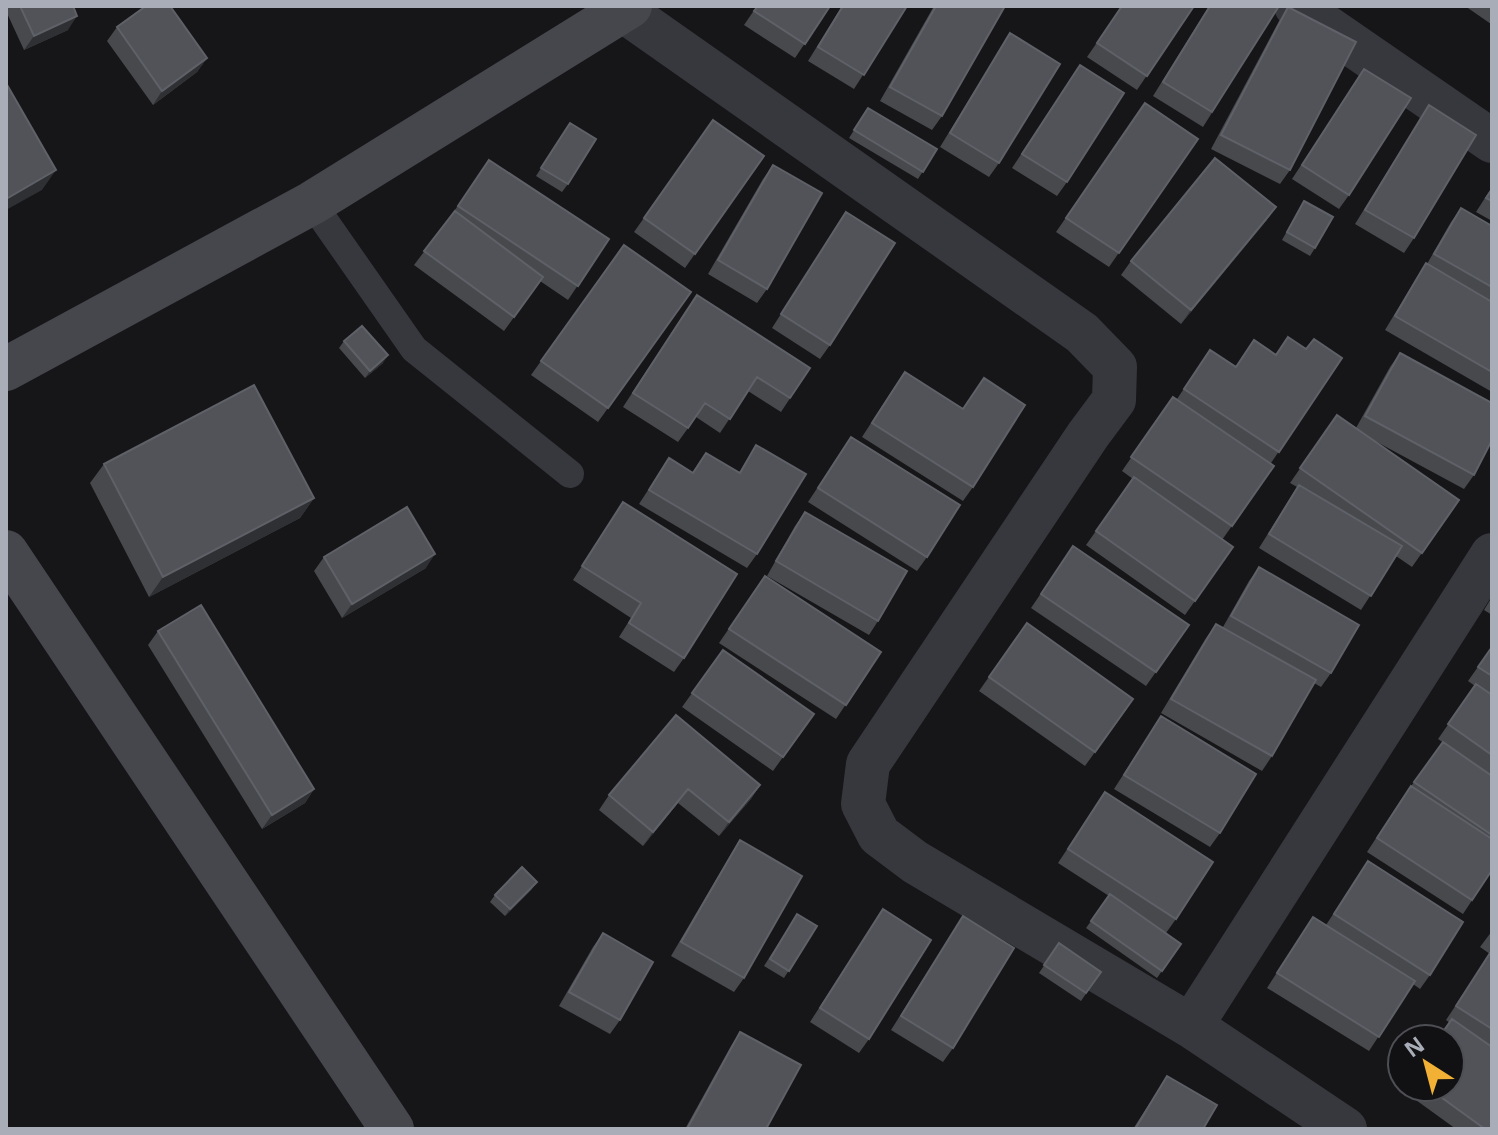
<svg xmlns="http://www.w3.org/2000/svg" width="1498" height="1135" font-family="'Noto Sans',sans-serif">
	<rect width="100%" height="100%" fill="#161618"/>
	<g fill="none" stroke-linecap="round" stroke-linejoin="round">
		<path stroke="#37383d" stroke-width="28" d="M 312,203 L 414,349 L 570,474"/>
		<path stroke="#37383d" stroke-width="44" d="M 1296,6 L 1492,141
			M 624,11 L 1082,333 L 1115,367 L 1114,400 L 1088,435 L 868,764 L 863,804 L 879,835 L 915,862 L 1191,1026 L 1345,1129
			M 1191,1026 L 1492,555"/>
		<path stroke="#45474d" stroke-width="44" d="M 6,369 L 312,203 L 630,6
			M 6,552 L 392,1129"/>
	</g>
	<path fill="#47494d" d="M 6,6 L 73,6 L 68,30 L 24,50 L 6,11 Z
		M 757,6 L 830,6 L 795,58 L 744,25 Z
		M 842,6 L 907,6 L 854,89 L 808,61 Z
		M 934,6 L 1005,6 L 942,116 L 932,130 L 880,101 Z
		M 1122,6 L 1194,6 L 1137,90 L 1087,57 Z
		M 1209,6 L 1279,6 L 1203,127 L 1153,96 Z
		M 1465,6 L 1492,6 L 1492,23 L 1491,24 Z
		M 1288,7 L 1290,170 L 1280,184 L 1211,149 L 1279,21 Z
		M 117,27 L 207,58 L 197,72 L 153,105 L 107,41 Z
		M 1010,33 L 999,163 L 989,177 L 940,147 Z
		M 1080,65 L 1067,182 L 1057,196 L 1012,168 Z
		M 1364,69 L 1349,195 L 1339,209 L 1292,179 Z
		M 1145,103 L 1198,139 L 1109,267 L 1056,232 Z
		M 1429,105 L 1414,238 L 1404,253 L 1355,224 Z
		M 868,108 L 937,149 L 918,179 L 849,138 Z
		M 713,120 L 764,156 L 685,268 L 634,232 Z
		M 570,123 L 568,184 L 562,192 L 536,176 Z
		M 489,160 L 609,239 L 568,300 L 540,281 L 504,331 L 414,265 L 448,220 Z
		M 773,165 L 767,289 L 757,303 L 708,274 L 763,179 Z
		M 1492,187 L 1492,221 L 1476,212 Z
		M 1304,201 L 1315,248 L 1310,256 L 1282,240 Z
		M 1276,207 L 1266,221 L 1181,324 L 1121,275 L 1131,261 Z
		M 1461,208 L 1492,226 L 1492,392 L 1385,330 L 1417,277 L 1427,264 L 1451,222 Z
		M 846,212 L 830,345 L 820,359 L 772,328 Z
		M 624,245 L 691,292 L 598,422 L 531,375 Z
		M 687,309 L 810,368 L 781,412 L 748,391 L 720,433 L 696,417 L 678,442 L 623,407 Z
		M 344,341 L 383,363 L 365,378 L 339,348 Z
		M 1306,349 L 1342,358 L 1271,463 L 1274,466 L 1222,540 L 1233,547 L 1185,615 L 1086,545 L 1133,479 L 1122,471 L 1173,397 L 1177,399 L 1210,350 L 1236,366 L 1276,355 Z
		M 1400,353 L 1474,475 L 1464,489 L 1375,441 L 1459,500 L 1412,567 L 1396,556 L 1361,610 L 1259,548 L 1297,487 L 1290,483 L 1337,415 L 1356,428 L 1390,367 Z
		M 895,386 L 973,487 L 963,501 L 862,437 Z
		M 851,437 L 927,557 L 917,571 L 808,502 Z
		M 756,445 L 757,554 L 747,568 L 639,504 L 669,458 L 692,473 L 706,453 L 739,473 Z
		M 104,464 L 314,498 L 300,518 L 149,597 L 90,483 Z
		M 623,502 L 684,658 L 674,672 L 619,637 L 631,618 L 573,580 Z
		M 805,512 L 878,621 L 869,635 L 767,576 L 795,526 Z
		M 1073,546 L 1189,625 L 1146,686 L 1031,608 Z
		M 324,557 L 426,568 L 342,618 L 314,571 Z
		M 1259,567 L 1331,673 L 1321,687 L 1314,683 L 1272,756 L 1262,771 L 1161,713 L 1206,638 L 1216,624 L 1223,627 L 1249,581 Z
		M 765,576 L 881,652 L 836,719 L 719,643 Z
		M 1492,597 L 1492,615 L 1484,610 Z
		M 1027,623 L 1133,699 L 1085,766 L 979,691 Z
		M 158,631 L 314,789 L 305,803 L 262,829 L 148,645 Z
		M 1492,647 L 1492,776 L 1438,739 L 1475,686 L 1468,681 Z
		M 723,650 L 814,714 L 773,771 L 682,707 Z
		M 676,715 L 760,785 L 751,799 L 719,836 L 678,803 L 643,846 L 599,810 L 609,795 Z
		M 1161,716 L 1220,833 L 1210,847 L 1114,789 Z
		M 1443,742 L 1492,776 L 1492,870 L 1463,914 L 1367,852 L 1401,800 Z
		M 1105,792 L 1176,919 L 1166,933 L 1149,922 L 1181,944 L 1157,978 L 1086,928 L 1109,896 L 1058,863 Z
		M 740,840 L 744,978 L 734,992 L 671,956 L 731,854 Z
		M 1368,861 L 1430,975 L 1420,989 L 1413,984 L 1369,1051 L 1267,988 L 1313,917 L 1326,925 Z
		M 532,889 L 505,916 L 490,902 L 495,895 Z
		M 883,909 L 869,1039 L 859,1053 L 810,1022 Z
		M 797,914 L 817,926 L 784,978 L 764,966 Z
		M 963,916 L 953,1048 L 943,1062 L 891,1030 Z
		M 1492,931 L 1492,1129 L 1456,1129 L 1402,1090 L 1404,1087 L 1450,1087 L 1450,1023 L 1446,1020 L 1490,954 L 1480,947 Z
		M 603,933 L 620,1020 L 610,1034 L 559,1006 L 593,947 Z
		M 1059,943 L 1101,972 L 1081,1001 L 1039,973 Z
		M 740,1032 L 766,1129 L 685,1129 L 731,1046 Z
		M 1167,1076 L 1203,1129 L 1133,1129 Z"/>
	<path fill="#2f3033" d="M 77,16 L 68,30 L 24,50 L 34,36 Z
		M 207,58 L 197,72 L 153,105 L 162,91 Z
		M 56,170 L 42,190 L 6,210 L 6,199 Z
		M 1276,207 L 1266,221 L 1181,324 L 1191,310 Z
		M 388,355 L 383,363 L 365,378 L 370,371 Z
		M 314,498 L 300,518 L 149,597 L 163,577 Z
		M 435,554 L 426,568 L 342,618 L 352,604 Z
		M 760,785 L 751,799 L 719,836 L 729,822 Z
		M 314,789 L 305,803 L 262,829 L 272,815 Z
		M 688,789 L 678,803 L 643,846 L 653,832 Z
		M 537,882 L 532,889 L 505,916 L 510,909 Z"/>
	<path fill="#525359" stroke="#5f6168" stroke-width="2" d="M 20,6 L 73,6 L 77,16 L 34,36 Z
		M 146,6 L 170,6 L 207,58 L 162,91 L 117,27 Z
		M 758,6 L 830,6 L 805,44 L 754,11 Z
		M 843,6 L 907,6 L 864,75 L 818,47 Z
		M 936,6 L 1005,6 L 942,116 L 890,87 Z
		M 1122,6 L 1194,6 L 1147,76 L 1097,43 Z
		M 1210,6 L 1279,6 L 1212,112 L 1163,82 Z
		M 1288,7 L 1356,42 L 1290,170 L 1221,135 Z
		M 1010,33 L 1060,64 L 999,163 L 950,133 Z
		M 1080,65 L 1124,93 L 1067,182 L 1022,154 Z
		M 1364,69 L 1411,98 L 1349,195 L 1302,165 Z
		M 6,83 L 56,170 L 6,199 Z
		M 1145,103 L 1198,139 L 1119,253 L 1066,218 Z
		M 1429,105 L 1476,135 L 1414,238 L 1365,210 Z
		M 868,108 L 937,149 L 923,172 L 854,130 Z
		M 713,120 L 764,156 L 695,254 L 644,218 Z
		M 570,123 L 596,139 L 568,184 L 541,168 Z
		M 1215,158 L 1276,207 L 1191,310 L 1131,261 Z
		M 489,160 L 609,239 L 578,286 L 458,206 Z
		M 773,165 L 822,193 L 767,289 L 718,260 Z
		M 1492,189 L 1492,201 L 1486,198 Z
		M 1304,201 L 1333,217 L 1315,248 L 1287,232 Z
		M 1461,208 L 1492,226 L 1492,287 L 1434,254 Z
		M 455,211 L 543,277 L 514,317 L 424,251 Z
		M 846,212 L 895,243 L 830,345 L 781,314 Z
		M 624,245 L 691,292 L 608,408 L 541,361 Z
		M 1426,263 L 1492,302 L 1492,372 L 1395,316 Z
		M 697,295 L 810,368 L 790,398 L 757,377 L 730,419 L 705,403 L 688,428 L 633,393 Z
		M 362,326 L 388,355 L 370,371 L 344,341 Z
		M 1288,337 L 1306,349 L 1314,339 L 1342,358 L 1279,452 L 1184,389 L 1210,350 L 1236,367 L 1254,340 L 1276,355 Z
		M 1400,353 L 1492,403 L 1492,440 L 1474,475 L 1365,416 Z
		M 905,372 L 963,409 L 984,378 L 1025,405 L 973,487 L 872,423 Z
		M 254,385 L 314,498 L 163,577 L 104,464 Z
		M 1173,397 L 1274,466 L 1232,526 L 1131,457 Z
		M 1337,415 L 1459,500 L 1422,553 L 1300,468 Z
		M 851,437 L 960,505 L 927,557 L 818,488 Z
		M 756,445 L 806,474 L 757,554 L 649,490 L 669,458 L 693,473 L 706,453 L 740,473 Z
		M 1134,477 L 1233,547 L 1195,601 L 1096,531 Z
		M 1299,485 L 1402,546 L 1371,596 L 1269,534 Z
		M 623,502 L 737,574 L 684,658 L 629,623 L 641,603 L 582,566 Z
		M 407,507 L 435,554 L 352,604 L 324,557 Z
		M 805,512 L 907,571 L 878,621 L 776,561 Z
		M 1073,546 L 1189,625 L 1156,672 L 1041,594 Z
		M 1259,567 L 1359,625 L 1331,673 L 1231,616 Z
		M 765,576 L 881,652 L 846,705 L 729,629 Z
		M 201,605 L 314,789 L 272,815 L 158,631 Z
		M 1027,623 L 1133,699 L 1095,752 L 989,677 Z
		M 1216,624 L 1316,680 L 1272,756 L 1171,699 Z
		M 1492,647 L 1492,676 L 1478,667 Z
		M 723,650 L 814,714 L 783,757 L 692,693 Z
		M 1476,684 L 1492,695 L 1492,755 L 1448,724 Z
		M 676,715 L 760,785 L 729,822 L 688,789 L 653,832 L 609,795 Z
		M 1161,716 L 1256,774 L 1220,833 L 1124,775 Z
		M 1443,742 L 1492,776 L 1492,835 L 1414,782 Z
		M 1411,786 L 1492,839 L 1492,870 L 1472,900 L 1377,838 Z
		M 1105,792 L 1213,862 L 1176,919 L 1068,849 Z
		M 740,840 L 802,876 L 744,978 L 681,942 Z
		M 1368,861 L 1463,922 L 1430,975 L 1334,914 Z
		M 522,867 L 537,882 L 510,909 L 495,895 Z
		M 1110,894 L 1181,944 L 1162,971 L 1091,921 Z
		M 883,909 L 931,940 L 869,1039 L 820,1008 Z
		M 797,914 L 817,926 L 789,971 L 770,959 Z
		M 963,916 L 1014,948 L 953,1048 L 901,1016 Z
		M 1313,917 L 1415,981 L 1379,1037 L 1277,973 Z
		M 603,933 L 653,962 L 620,1020 L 569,992 Z
		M 1059,943 L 1101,972 L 1086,993 L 1044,965 Z
		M 1490,953 L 1492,954 L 1492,1029 L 1456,1006 Z
		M 1452,1019 L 1492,1047 L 1492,1129 L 1485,1129 L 1427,1087 L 1450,1087 L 1450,1039 L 1438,1039 Z
		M 740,1032 L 801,1065 L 766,1129 L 687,1129 Z
		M 1167,1076 L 1217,1105 L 1203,1129 L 1135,1129 Z"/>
	<rect width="1498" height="1135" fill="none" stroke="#a8adb8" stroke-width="16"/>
	<g transform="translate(1426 1063) rotate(324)"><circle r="38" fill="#111113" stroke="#4d4f55" stroke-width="2"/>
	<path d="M0-6L14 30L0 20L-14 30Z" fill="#f2b134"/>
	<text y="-12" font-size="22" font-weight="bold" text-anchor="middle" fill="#a8adb8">N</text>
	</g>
</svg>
